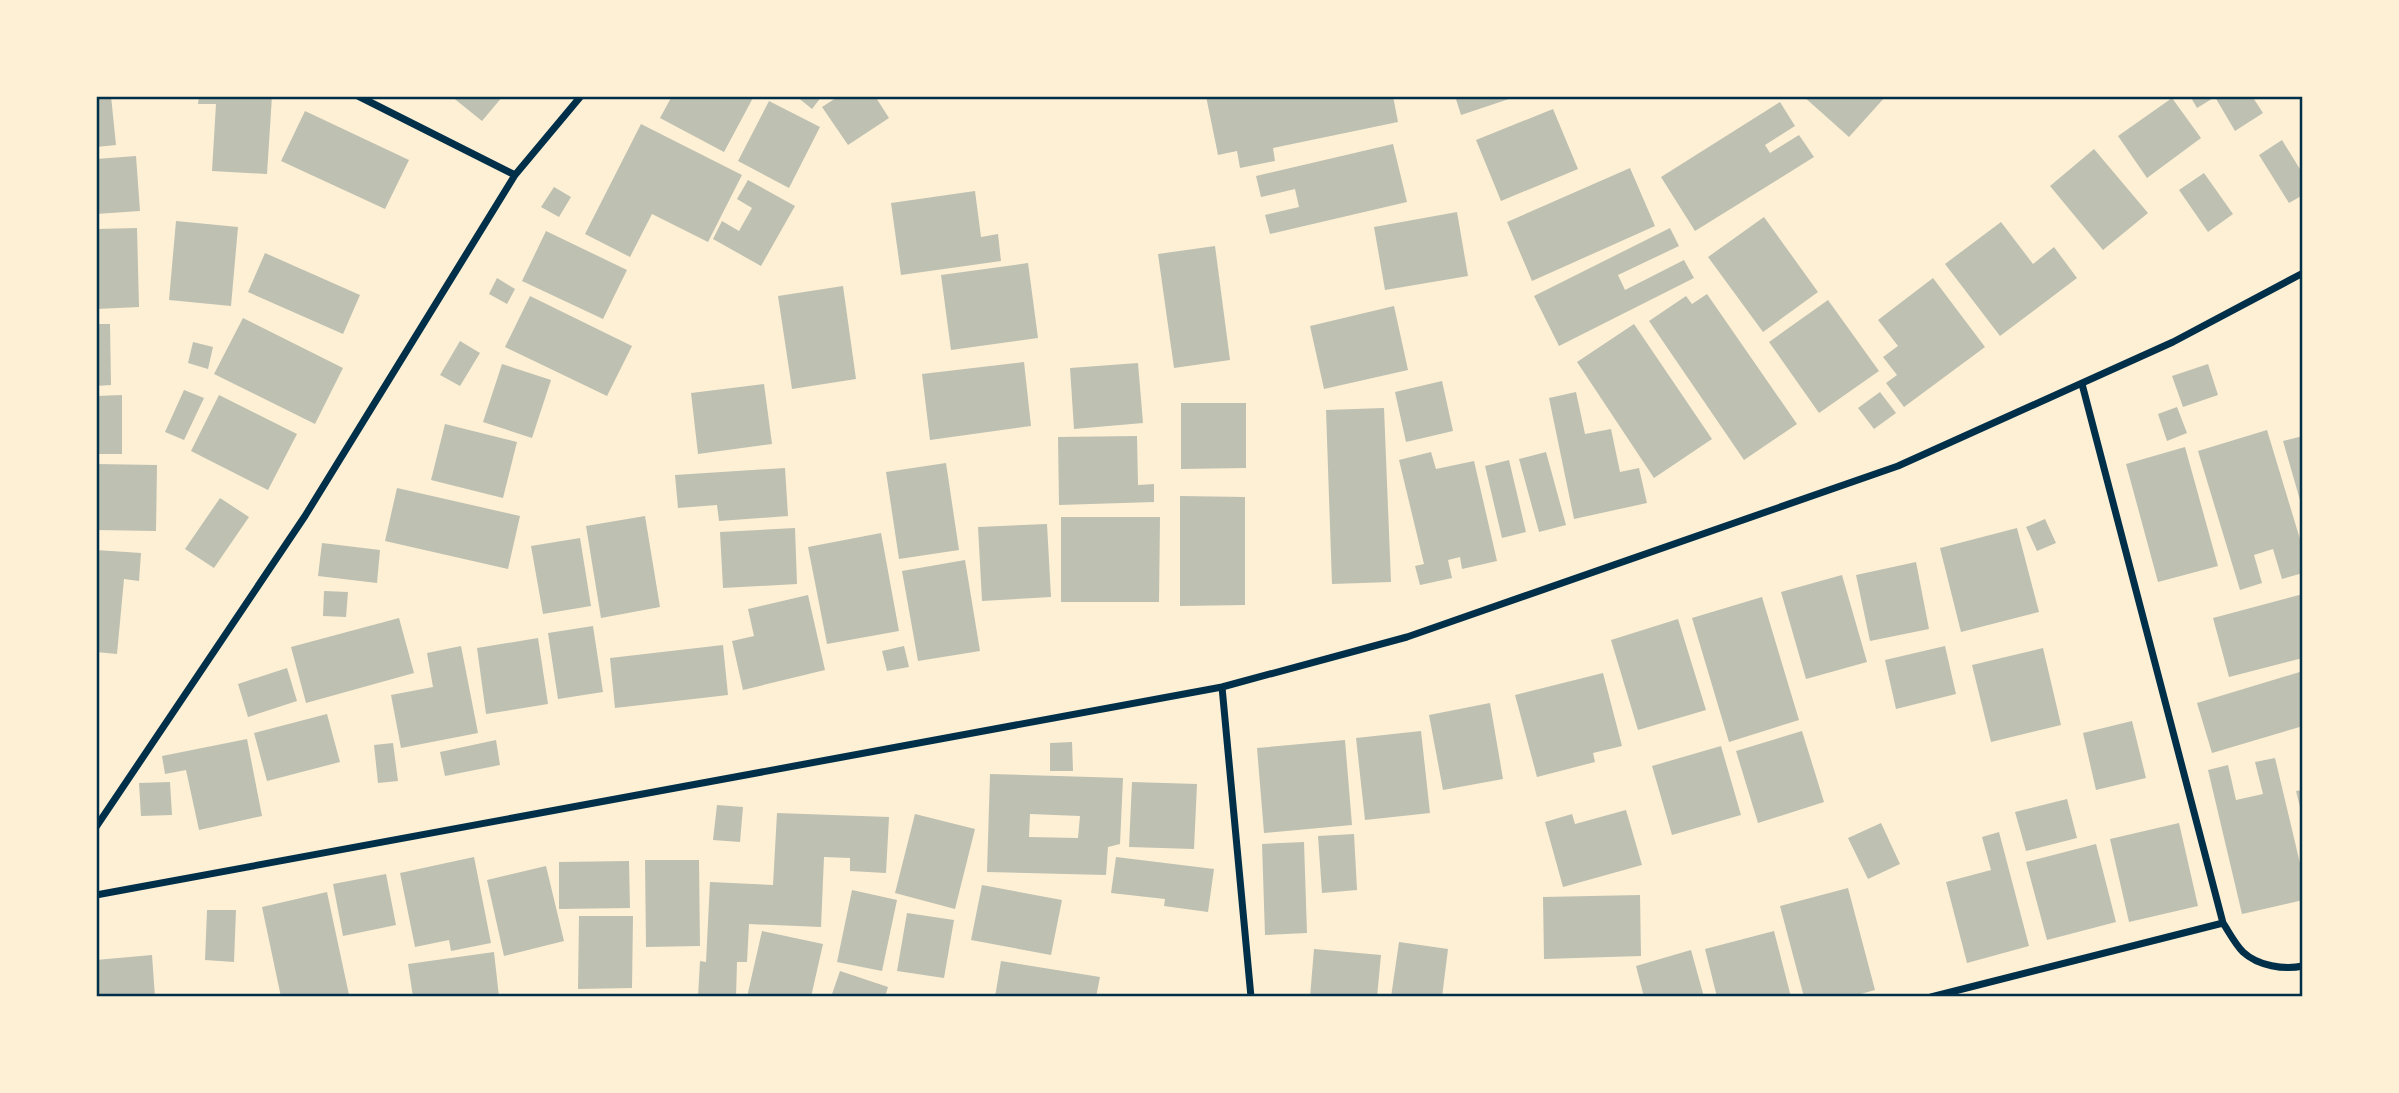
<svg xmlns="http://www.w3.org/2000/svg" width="2399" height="1093" font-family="'Open Sans',sans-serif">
	<rect width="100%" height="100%" fill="#fdf0d5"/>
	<path fill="#bec0b2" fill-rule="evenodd" d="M 96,96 L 111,96 L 116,145 L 96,147 Z
		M 199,96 L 272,96 L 267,174 L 212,171 L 216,104 L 198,104 Z
		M 451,96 L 503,96 L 482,121 Z
		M 672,96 L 754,96 L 724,152 L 660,118 Z
		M 796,96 L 822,96 L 812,109 Z
		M 839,96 L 875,96 L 889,118 L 848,145 L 822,107 Z
		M 1206,96 L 1393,96 L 1398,122 L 1273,148 L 1275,161 L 1240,168 L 1237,151 L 1218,155 Z
		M 1455,96 L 1515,96 L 1515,97 L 1461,115 Z
		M 1803,96 L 1886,96 L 1849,137 Z
		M 2190,96 L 2252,96 L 2263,113 L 2235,131 L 2215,97 L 2197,108 Z
		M 2172,98 L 2201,138 L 2147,178 L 2118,136 Z
		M 769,101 L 820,127 L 789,188 L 738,161 Z
		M 1780,102 L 1795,126 L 1765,145 L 1770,153 L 1799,135 L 1814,157 L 1695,231 L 1661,177 Z
		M 1553,109 L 1578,169 L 1501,201 L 1476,140 Z
		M 305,111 L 409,160 L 385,209 L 281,161 Z
		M 641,124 L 742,175 L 708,242 L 652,214 L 630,257 L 585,234 Z
		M 2282,140 L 2303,174 L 2303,195 L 2289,203 L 2259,155 Z
		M 1393,144 L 1407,202 L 1270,234 L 1265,215 L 1299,207 L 1295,189 L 1261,197 L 1256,176 Z
		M 2094,149 L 2148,213 L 2103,250 L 2050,186 Z
		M 136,156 L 140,211 L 96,214 L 96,159 Z
		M 1630,168 L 1655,226 L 1532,281 L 1507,222 Z
		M 2204,173 L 2233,214 L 2208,232 L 2179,190 Z
		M 748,180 L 795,206 L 761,266 L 713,239 L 722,221 L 739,231 L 752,208 L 737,199 Z
		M 554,187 L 571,197 L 559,217 L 541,207 Z
		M 975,191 L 981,237 L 998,234 L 1001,261 L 901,275 L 891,203 Z
		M 1457,212 L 1468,276 L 1385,290 L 1374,227 Z
		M 1764,217 L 1818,292 L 1763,332 L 1708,257 Z
		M 176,221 L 238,227 L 231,306 L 169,300 Z
		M 2001,222 L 2033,264 L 2054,247 L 2077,278 L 2000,336 L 1945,264 Z
		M 137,228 L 139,307 L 96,309 L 96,229 Z
		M 1670,228 L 1679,246 L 1618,275 L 1625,290 L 1684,260 L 1694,278 L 1559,346 L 1534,296 Z
		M 546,231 L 627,270 L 603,319 L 522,281 Z
		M 1215,246 L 1230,360 L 1174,368 L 1158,254 Z
		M 265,253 L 360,295 L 343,334 L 248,292 Z
		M 1028,263 L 1038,338 L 951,350 L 941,275 Z
		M 497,278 L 515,289 L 507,304 L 489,294 Z
		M 1933,278 L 1985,347 L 1904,407 L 1886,383 L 1897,375 L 1883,357 L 1898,346 L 1878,320 Z
		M 843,286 L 856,379 L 792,389 L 778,296 Z
		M 1707,294 L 1797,424 L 1744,460 L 1649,321 L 1686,296 L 1692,304 Z
		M 530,296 L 632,346 L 607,396 L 505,347 Z
		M 1828,300 L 1879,371 L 1819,413 L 1769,342 Z
		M 1394,306 L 1408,370 L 1324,389 L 1310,326 Z
		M 243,318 L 343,368 L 315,424 L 214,374 Z
		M 96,324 L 110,324 L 111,385 L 96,386 Z
		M 1634,324 L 1712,439 L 1654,478 L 1577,362 Z
		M 460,341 L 480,353 L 460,386 L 440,375 Z
		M 193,342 L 213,347 L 208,369 L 188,363 Z
		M 1024,362 L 1031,426 L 930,440 L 922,374 Z
		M 1138,363 L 1143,423 L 1074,429 L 1070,368 Z
		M 502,364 L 551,380 L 532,438 L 483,422 Z
		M 2208,364 L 2218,395 L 2183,407 L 2172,376 Z
		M 1442,381 L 1453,431 L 1406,442 L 1395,392 Z
		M 764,384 L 772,444 L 698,454 L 691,393 Z
		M 184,390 L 204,398 L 184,440 L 165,432 Z
		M 1576,392 L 1585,434 L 1611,429 L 1620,472 L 1639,468 L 1647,503 L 1574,519 L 1549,398 Z
		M 1880,392 L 1896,413 L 1874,429 L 1858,408 Z
		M 122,395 L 122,454 L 96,454 L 96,396 Z
		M 219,395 L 297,434 L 268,490 L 191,451 Z
		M 1181,403 L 1246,403 L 1246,468 L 1181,469 Z
		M 2177,407 L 2187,433 L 2167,441 L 2158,414 Z
		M 1384,408 L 1391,582 L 1332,584 L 1326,410 Z
		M 445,424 L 517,442 L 503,498 L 431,480 Z
		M 2267,430 L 2303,549 L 2303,573 L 2282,579 L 2273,549 L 2254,555 L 2262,583 L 2240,590 L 2198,451 Z
		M 1137,436 L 1138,485 L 1154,484 L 1154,502 L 1059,505 L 1058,437 Z
		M 2303,436 L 2303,507 L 2302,507 L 2283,441 Z
		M 2185,447 L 2218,566 L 2158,582 L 2126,464 Z
		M 1431,452 L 1436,469 L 1474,461 L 1497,561 L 1462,569 L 1460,557 L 1448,560 L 1452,578 L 1420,585 L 1415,566 L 1424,564 L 1399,460 Z
		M 1546,452 L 1566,525 L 1539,532 L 1519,459 Z
		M 1509,460 L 1526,532 L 1502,538 L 1485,466 Z
		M 946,463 L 959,550 L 899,559 L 886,472 Z
		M 96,464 L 157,465 L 156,531 L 96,530 Z
		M 785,468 L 788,516 L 719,521 L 717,505 L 678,508 L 675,475 Z
		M 397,488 L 520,516 L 508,569 L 385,541 Z
		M 1180,496 L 1245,497 L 1245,605 L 1180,606 Z
		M 220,498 L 249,517 L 214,568 L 185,549 Z
		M 645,516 L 660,607 L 601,618 L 586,526 Z
		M 1061,517 L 1160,517 L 1159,602 L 1061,602 Z
		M 2045,519 L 2056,543 L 2037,551 L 2026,527 Z
		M 1047,524 L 1051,597 L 982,601 L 978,527 Z
		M 795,528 L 797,584 L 723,588 L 720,532 Z
		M 2017,528 L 2039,612 L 1961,632 L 1940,548 Z
		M 881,533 L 899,631 L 827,644 L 808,547 Z
		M 580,538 L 591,606 L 543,614 L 531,546 Z
		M 322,543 L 380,550 L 377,583 L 318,576 Z
		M 96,550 L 141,553 L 139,581 L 124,579 L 117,654 L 96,652 Z
		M 965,560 L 980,651 L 918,661 L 902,571 Z
		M 1916,562 L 1929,629 L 1870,641 L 1856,575 Z
		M 1842,575 L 1867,662 L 1806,679 L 1781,592 Z
		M 324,591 L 348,592 L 346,617 L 323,616 Z
		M 2303,594 L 2303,658 L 2229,677 L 2213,618 Z
		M 808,595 L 825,670 L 743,690 L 732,641 L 754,636 L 748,609 Z
		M 1762,597 L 1799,720 L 1729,742 L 1692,618 Z
		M 399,618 L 414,673 L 306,703 L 291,647 Z
		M 1678,619 L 1706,710 L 1638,730 L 1611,640 Z
		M 593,626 L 603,692 L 558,699 L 548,633 Z
		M 538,638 L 548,704 L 486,714 L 477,648 Z
		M 723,645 L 728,695 L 615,708 L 610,658 Z
		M 461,646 L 478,733 L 401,748 L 391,695 L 433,687 L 427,653 Z
		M 904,646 L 909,667 L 887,671 L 882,651 Z
		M 1945,646 L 1956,694 L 1896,709 L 1885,660 Z
		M 2043,648 L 2061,725 L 1991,742 L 1972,665 Z
		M 287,668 L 297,701 L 248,717 L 238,684 Z
		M 2303,671 L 2303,726 L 2212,753 L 2197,703 Z
		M 1603,673 L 1622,746 L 1593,753 L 1595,762 L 1537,777 L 1515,695 Z
		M 1490,703 L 1503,779 L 1443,790 L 1429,715 Z
		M 327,714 L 340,762 L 267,781 L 254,733 Z
		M 2132,721 L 2146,778 L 2096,790 L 2083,733 Z
		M 1421,731 L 1430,813 L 1365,820 L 1356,738 Z
		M 1802,731 L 1824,802 L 1758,823 L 1736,751 Z
		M 247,739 L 262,816 L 199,830 L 186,770 L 165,774 L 162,756 Z
		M 496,740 L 500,765 L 445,776 L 440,752 Z
		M 1345,740 L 1352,825 L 1264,833 L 1257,748 Z
		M 1072,742 L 1073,771 L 1050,771 L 1050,743 Z
		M 393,743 L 398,781 L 378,783 L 374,745 Z
		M 1721,746 L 1741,815 L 1672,835 L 1652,766 Z
		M 2275,758 L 2303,876 L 2303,900 L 2242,914 L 2208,770 L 2228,765 L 2236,800 L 2263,794 L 2255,762 Z
		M 990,774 L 1123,778 L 1120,844 L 1108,847 L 1106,875 L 987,872 ZM 1030,814 L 1080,816 L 1078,838 L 1029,837 Z
		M 170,782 L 172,815 L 141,816 L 139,783 Z
		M 1132,782 L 1197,784 L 1194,849 L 1129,847 Z
		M 2303,790 L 2303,814 L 2302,815 L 2296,791 Z
		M 2067,799 L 2077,838 L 2026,851 L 2015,812 Z
		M 717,805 L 743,807 L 740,842 L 713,840 Z
		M 1626,810 L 1642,865 L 1563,887 L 1545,822 L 1572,814 L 1575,824 Z
		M 777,813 L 889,817 L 886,873 L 850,871 L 850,858 L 824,857 L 821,927 L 749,924 L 747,962 L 737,962 L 736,997 L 698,997 L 700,961 L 706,962 L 710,882 L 773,885 Z
		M 915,814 L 975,829 L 955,909 L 895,893 Z
		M 1881,823 L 1900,864 L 1868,879 L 1848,838 Z
		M 2179,823 L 2198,906 L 2129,922 L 2110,839 Z
		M 1999,832 L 2029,946 L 1967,963 L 1946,882 L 1991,870 L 1982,837 Z
		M 1354,834 L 1357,890 L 1322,893 L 1318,836 Z
		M 1304,842 L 1307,933 L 1265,935 L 1262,844 Z
		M 2096,844 L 2116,922 L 2047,940 L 2026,862 Z
		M 474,857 L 491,943 L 451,951 L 449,940 L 415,947 L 400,873 Z
		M 1116,857 L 1214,869 L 1208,912 L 1164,906 L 1165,899 L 1111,893 Z
		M 645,860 L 699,860 L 700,946 L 646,947 Z
		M 629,861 L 630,908 L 559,909 L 559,862 Z
		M 546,866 L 564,941 L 504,956 L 487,880 Z
		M 386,874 L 396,925 L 343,936 L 333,884 Z
		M 982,885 L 1062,900 L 1051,955 L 971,940 Z
		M 1848,888 L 1875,990 L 1850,997 L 1804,997 L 1780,906 Z
		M 852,890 L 897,900 L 882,971 L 837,962 Z
		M 327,892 L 349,995 L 281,997 L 262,907 Z
		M 1640,895 L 1641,956 L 1544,959 L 1543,897 Z
		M 207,910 L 236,910 L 234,962 L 205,960 Z
		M 907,913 L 954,920 L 944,978 L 897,971 Z
		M 579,916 L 633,916 L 632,988 L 578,989 Z
		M 762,931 L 823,944 L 811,997 L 747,997 Z
		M 1774,931 L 1791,997 L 1717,997 L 1705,949 Z
		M 1399,942 L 1448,949 L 1442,997 L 1391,997 Z
		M 1314,949 L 1381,955 L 1377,997 L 1310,997 Z
		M 1691,950 L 1704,997 L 1644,997 L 1636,966 Z
		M 494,952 L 499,997 L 413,997 L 408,964 Z
		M 152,955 L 155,997 L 96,997 L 96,960 Z
		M 1001,961 L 1100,977 L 1096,997 L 995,997 Z
		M 840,971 L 888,987 L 885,997 L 831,997 Z"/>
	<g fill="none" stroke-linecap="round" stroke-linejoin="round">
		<path stroke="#003049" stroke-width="7" d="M 358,96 L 515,175
			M 2082,384 L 2223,923 C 2229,932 2235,944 2243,952 C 2258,966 2284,970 2303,966
			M 1222,687 L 1251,997
			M 96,827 L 305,516 L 515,175 L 581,96
			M 96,895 L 1222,687 L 1407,637 L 1898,466 L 2173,342 L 2303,273
			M 1931,997 L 2223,923"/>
	</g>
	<rect width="2399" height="1093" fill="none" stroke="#fdf0d5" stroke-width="196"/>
	<rect x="98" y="98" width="2203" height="897" fill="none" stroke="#003049" stroke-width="2.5"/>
</svg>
